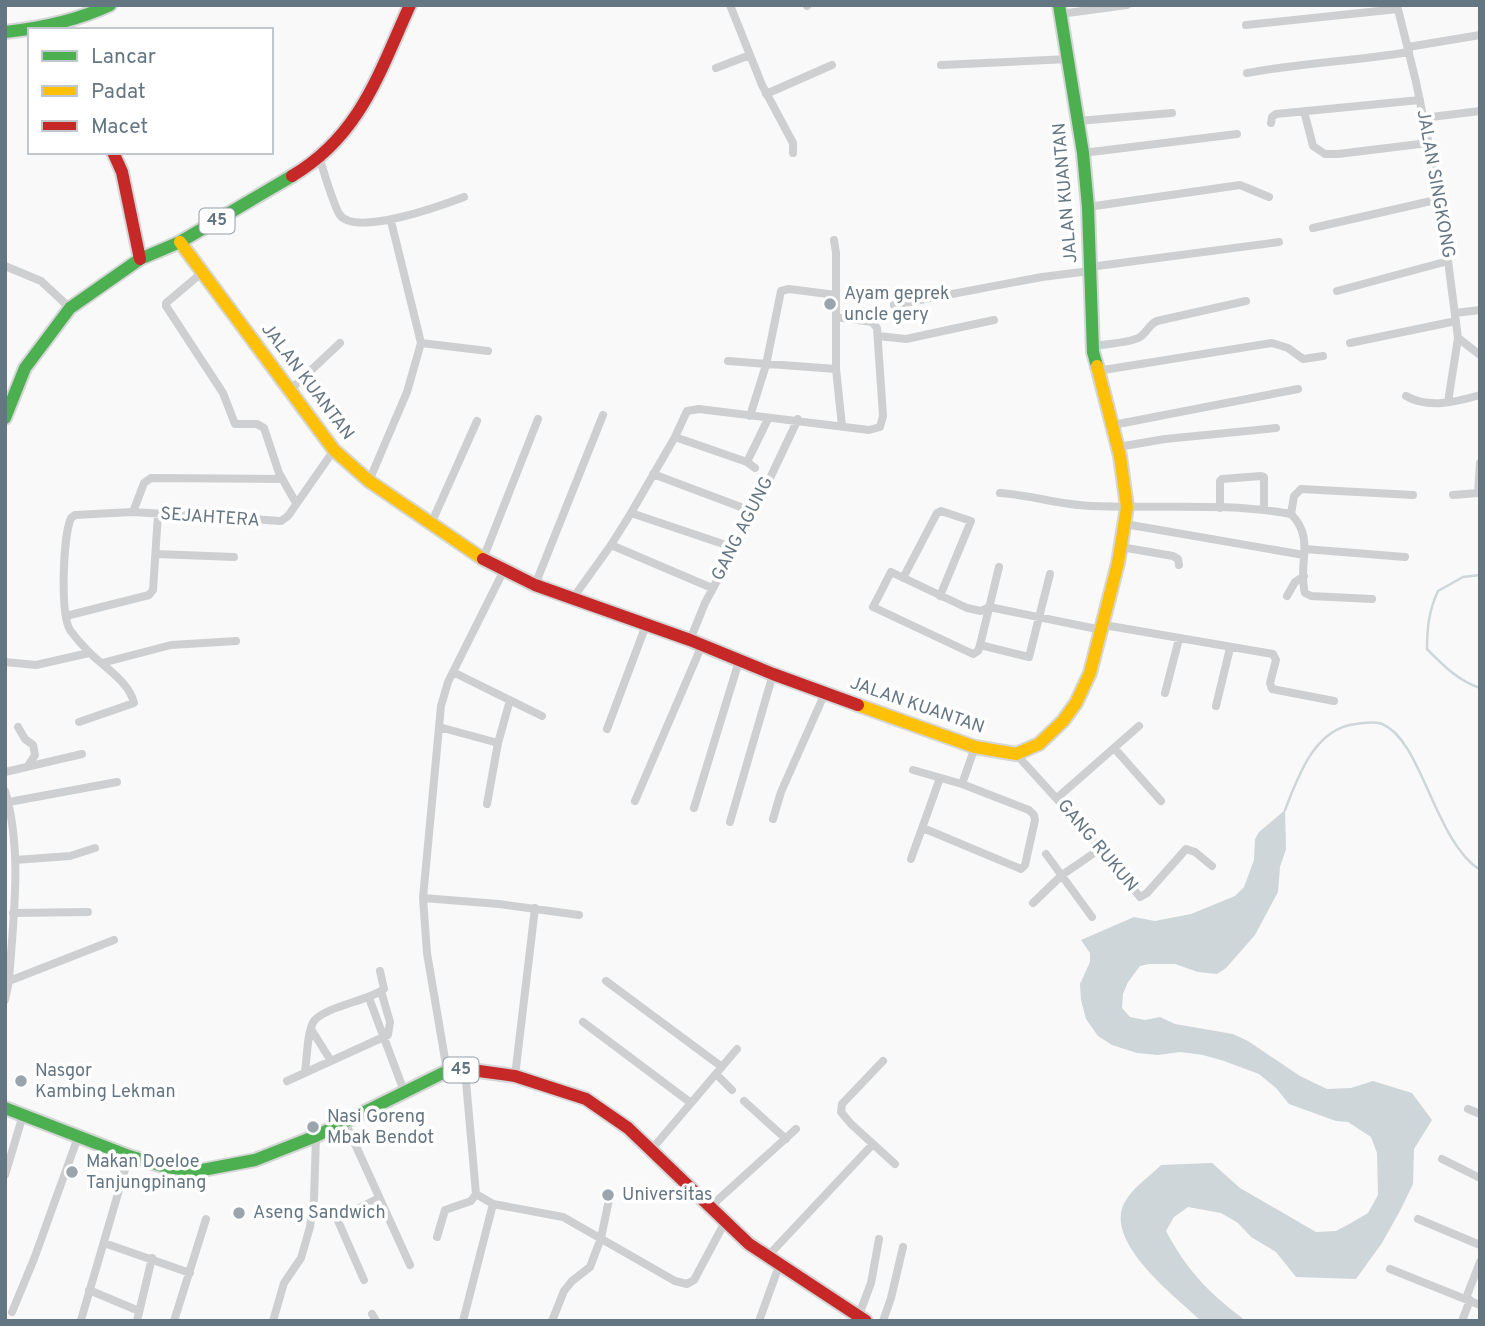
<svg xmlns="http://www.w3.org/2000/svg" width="1485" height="1326" font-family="Overpass,sans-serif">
	<rect width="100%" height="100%" fill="#f9f9f9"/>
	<path fill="#ced6d9" d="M 1285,810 L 1286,849 L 1280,867 L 1278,892 L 1255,935 L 1226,968 L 1217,974 L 1198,972 L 1175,964 L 1149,964 L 1140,966 L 1128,982 L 1123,994 L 1122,1008 L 1130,1017 L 1145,1020 L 1160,1017 L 1175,1024 L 1233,1034 L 1248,1041 L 1300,1076 L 1327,1089 L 1351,1088 L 1373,1081 L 1412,1093 L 1432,1120 L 1414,1149 L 1413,1184 L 1401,1209 L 1382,1243 L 1356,1279 L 1296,1277 L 1276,1252 L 1251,1237 L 1238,1223 L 1221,1213 L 1188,1207 L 1174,1217 L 1166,1231 C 1188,1272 1209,1293 1246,1321 L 1201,1321 C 1176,1297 1100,1240 1126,1200 C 1134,1187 1150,1176 1161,1165 L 1212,1163 L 1240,1188 L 1316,1232 L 1336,1231 L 1351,1223 L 1368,1213 L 1378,1195 L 1377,1153 L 1371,1137 L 1348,1122 L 1336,1121 L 1289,1104 L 1276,1088 L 1259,1074 L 1224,1061 L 1203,1055 L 1180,1052 L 1158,1055 L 1137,1053 L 1112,1045 L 1098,1036 L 1086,1019 L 1081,1000 L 1080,984 L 1090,962 L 1090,953 L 1081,940 L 1134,917 L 1155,921 L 1191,914 L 1235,896 L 1244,887 L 1254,860 L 1255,839 L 1259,832 Z"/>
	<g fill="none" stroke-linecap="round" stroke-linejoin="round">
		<path stroke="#ced6d9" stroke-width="2.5" d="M 1480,575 L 1463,577 L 1438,591 C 1429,610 1427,628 1427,649 C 1443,665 1458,681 1480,688
			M 1285,810 C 1298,776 1315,728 1356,724 C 1363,723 1375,721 1382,724 C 1422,740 1434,840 1480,870"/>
		<g stroke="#d5d6d7" stroke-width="16">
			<path id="fast" d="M 1059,5 L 1083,153 L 1088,207 L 1093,352 L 1097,366
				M 5,32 C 42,28 76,21 110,5
				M 5,418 L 25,368 L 70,308 L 140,259 L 180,242 L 292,176
				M 5,1108 L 129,1156 L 166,1167 L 197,1171 L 255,1160 L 316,1136 L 447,1071 L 479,1071"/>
		</g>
		<g stroke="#d5d6d7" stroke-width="16">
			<path id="slow" d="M 180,242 L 334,450 L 369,481 L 483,559
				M 858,705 L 975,747 L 1016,754 L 1039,744 L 1063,721 L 1076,703 L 1090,673 L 1118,563 L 1127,507 L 1120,456 L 1097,366"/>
		</g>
		<g stroke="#d5d6d7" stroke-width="16">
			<path id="jam" d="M 113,152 L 122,172 L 140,259
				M 292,176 C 360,136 379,73 410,5
				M 483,559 L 535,585 L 690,640 L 773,674 L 858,705
				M 479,1071 L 515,1076 L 586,1099 L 628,1128 L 749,1244 L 866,1321"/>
		</g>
		<path stroke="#cecfd0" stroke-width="8" d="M 730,5 L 762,85 L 793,143 L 793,153
			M 1397,5 L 1416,82 L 1440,199 L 1458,338 L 1480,355
			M 807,6 L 808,5
			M 1060,14 L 1127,5
			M 1246,25 L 1398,9
			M 1408,47 L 1480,35
			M 941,65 L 1069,59
			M 716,68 L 750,55
			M 1247,73 C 1300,63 1355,61 1409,52
			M 766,94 L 832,65
			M 1304,111 L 1313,146 L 1325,154 L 1338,154 L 1428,143
			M 1423,118 L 1480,111
			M 1078,121 L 1172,113
			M 1271,123 L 1272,117 L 1276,114 L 1420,100
			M 1083,153 L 1237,134
			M 320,160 C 324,172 334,207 340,215 C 356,237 443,205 464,197
			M 1088,207 L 1240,185 L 1269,197
			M 1313,228 L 1440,199
			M 834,240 L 836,253 L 836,369 L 842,426
			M 5,266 L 41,281 L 70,308
			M 1090,267 L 1279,242
			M 204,271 L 166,303 L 166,306 L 223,393 L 235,424 L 257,424 L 264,428 L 279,473 L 296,503
			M 1337,291 L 1448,261
			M 894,305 L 1042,277 L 1090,271
			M 1455,313 L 1480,310
			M 878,336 L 906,339 L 994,320
			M 421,343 L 488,351
			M 1350,343 L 1456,321
			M 1093,346 C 1104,344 1131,343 1140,337 C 1147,333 1148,325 1157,321 L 1246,301
			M 728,361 L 836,369
			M 1097,371 L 1272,343 L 1288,348 L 1303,359 L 1323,356
			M 289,391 L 340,343
			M 1406,396 C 1428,409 1456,402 1480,395
			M 1448,402 L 1458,338
			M 750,416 L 766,365 L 781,291 L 789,289 L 836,295
			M 1113,425 L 1298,389
			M 675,437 L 747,462 L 755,468
			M 1118,447 L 1165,439 L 1276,428
			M 747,462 L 768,419
			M 653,474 L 754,512
			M 369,481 L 407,392 L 421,343 L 391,221
			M 1000,493 C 1031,495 1061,505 1091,506 C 1157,509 1226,502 1291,514 C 1316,539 1297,565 1305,593 L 1311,596 L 1372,599
			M 1453,495 L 1478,493 L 1480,463
			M 1220,508 L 1220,481 L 1222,479 L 1261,476 L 1264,477 L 1264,510
			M 133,512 L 144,483 L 151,478 L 282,479
			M 631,513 L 735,548
			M 1291,514 L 1294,496 L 1301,489 L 1413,495
			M 431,524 L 477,421
			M 1125,524 L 1304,555
			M 611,545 L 712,588
			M 1121,547 L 1173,556 L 1178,559 L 1179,565
			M 1305,549 L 1405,557
			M 156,554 L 234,557
			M 483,559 L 538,419
			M 903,578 L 937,513 L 941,511 L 971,521 L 940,596
			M 535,585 L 603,415
			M 1287,596 L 1295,582 L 1304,576
			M 573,598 L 611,545 L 631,513 L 675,437 L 687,411 L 699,409 L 869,430 L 880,427 L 883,416 L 877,328 L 872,322 L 836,317
			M 989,607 L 981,611 L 967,608 L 891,572 L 873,607 L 973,654 L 978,651 L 980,645 L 999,567
			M 989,607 L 1102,630
			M 66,616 L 149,595 L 153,590 L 158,514
			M 1104,625 L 1273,654 L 1276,660 L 1270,683 L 1272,689 L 1334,701
			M 690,640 L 705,603 L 754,512 L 798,419
			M 980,645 L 1029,657 L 1050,574
			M 5,662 L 36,665 L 89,653
			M 102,663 L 171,645 L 236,641
			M 453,672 L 542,716
			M 1165,693 L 1179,639
			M 1216,706 L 1230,648
			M 79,722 L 134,703 C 129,681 102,666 88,651 C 82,645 75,637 70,630 C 60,613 63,536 71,518 L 75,515 L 133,512 L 281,521 L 288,516 L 334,450
			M 18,727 L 25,739 L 33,745 L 35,755 L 28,766
			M 439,727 L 498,743
			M 607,729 L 646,625
			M 1115,749 L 1161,801
			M 1016,754 L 1076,820 L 1140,897 L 1147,893 L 1186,849 L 1195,852 L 1212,866
			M 913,770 L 962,784 L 1029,810 L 1034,815 L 1035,820 L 1025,865 L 1021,869 L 923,828
			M 5,772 L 82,754
			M 962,784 L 975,747
			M 5,791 C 23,851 13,919 9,981 L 5,1000
			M 1057,798 L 1139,726
			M 635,801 L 702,645
			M 9,802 L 117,782
			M 487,804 L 498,743 L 510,700
			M 694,808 L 739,661
			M 773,819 L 781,792 L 825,693
			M 730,822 L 773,674
			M 1046,854 L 1092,917
			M 911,859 L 940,778
			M 15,860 L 70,856 L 95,848
			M 423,898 L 499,904 L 579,915
			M 1033,903 L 1062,875 L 1100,849
			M 13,913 L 88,912
			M 9,981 L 114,940
			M 606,981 L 722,1067
			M 369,998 L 404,1091
			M 583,1022 L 691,1103
			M 311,1029 L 331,1061
			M 883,1061 L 842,1104 L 841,1112 L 851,1124 L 895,1164
			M 465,1070 L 476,1194 L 493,1204 L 563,1217 L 675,1281 L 687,1284 L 694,1280 L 725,1222
			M 447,1071 L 427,953 L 423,898 L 441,706 L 448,682 L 504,570
			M 305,1072 C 307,1059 307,1031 314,1021 C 325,1007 365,1001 381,991 L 384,989 L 380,971
			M 716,1074 L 732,1090
			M 515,1076 L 535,908
			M 287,1081 L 388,1035 L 390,1022 L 381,991
			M 744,1101 L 786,1139
			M 1468,1109 L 1480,1114
			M 345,1122 L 410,1265
			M 652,1149 L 737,1049
			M 1442,1159 L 1480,1178
			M 5,1175 L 23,1115
			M 710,1207 L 796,1129
			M 1418,1219 L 1480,1245
			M 437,1237 L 445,1210 L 471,1201 L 476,1194
			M 104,1243 L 190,1273
			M 767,1257 L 873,1144
			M 1390,1269 L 1480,1305
			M 364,1280 L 338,1221 L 341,1217 L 379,1198
			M 89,1290 L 139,1311
			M 1466,1298 L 1480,1262
			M 12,1312 L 34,1259 L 78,1137
			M 372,1314 L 376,1321
			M 859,1315 L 871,1283 L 879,1239
			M 81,1320 L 129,1156
			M 137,1321 L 152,1258
			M 174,1321 L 206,1219
			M 273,1321 L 284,1283 L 301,1258 L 310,1227 L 314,1199 L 316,1136
			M 463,1321 L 493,1204
			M 552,1321 L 564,1291 L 572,1281 L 590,1267 L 601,1238 L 610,1195
			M 759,1321 L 779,1266
			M 883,1321 L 891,1298 L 903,1247
			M 1462,1321 L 1470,1300"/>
		<use href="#fast" stroke="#4caf50" stroke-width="12"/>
		<use href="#slow" stroke="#ffc107" stroke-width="12"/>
		<use href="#jam" stroke="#c62828" stroke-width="12"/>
	</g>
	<g fill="#99a4ac" stroke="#fff" stroke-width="2.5">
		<circle cx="830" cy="304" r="7"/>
		<circle cx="21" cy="1081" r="7"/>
		<circle cx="313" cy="1127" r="7"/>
		<circle cx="72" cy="1172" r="7"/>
		<circle cx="608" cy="1195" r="7"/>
		<circle cx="239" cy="1213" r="7"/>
	</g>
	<g text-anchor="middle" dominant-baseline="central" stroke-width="7" stroke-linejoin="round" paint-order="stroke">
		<g fill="#fff" stroke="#939fa8" stroke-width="2">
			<rect x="199.5" y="208.5" width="35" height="25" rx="5"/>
			<rect x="443.5" y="1057.5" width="35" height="25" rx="5"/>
		</g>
		<g font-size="16" font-weight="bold" fill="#657683">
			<text x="217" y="221">45</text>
			<text x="461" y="1070">45</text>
		</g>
		<g font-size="18" fill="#657683" stroke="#fff">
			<text transform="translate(1435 184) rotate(80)">JALAN SINGKONG</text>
			<text transform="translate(1066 193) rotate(-95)">JALAN KUANTAN</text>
			<text transform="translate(307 382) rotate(53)">JALAN KUANTAN</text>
			<text transform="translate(210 518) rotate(4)">SEJAHTERA</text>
			<text transform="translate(743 529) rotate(-63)">GANG AGUNG</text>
			<text transform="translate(917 706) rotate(19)">JALAN KUANTAN</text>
			<text transform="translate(1097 846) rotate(50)">GANG RUKUN</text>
		</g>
		<g font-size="18" fill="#657683" stroke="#fff" text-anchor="start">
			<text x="844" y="294">Ayam geprek<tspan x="844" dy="21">uncle gery</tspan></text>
			<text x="35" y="1071">Nasgor<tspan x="35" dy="21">Kambing Lekman</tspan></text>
			<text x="327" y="1117">Nasi Goreng<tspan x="327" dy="21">Mbak Bendot</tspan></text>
			<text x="86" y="1162">Makan Doeloe<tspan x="86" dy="21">Tanjungpinang</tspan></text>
			<text x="622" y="1195">Universitas</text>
			<text x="253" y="1213">Aseng Sandwich</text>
		</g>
	</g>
	<rect width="1485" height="1326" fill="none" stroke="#657683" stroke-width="14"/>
	<rect x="28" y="28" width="245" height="126" fill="#ffffff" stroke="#c1c8cd" stroke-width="2"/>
	<rect x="42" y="51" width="35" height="10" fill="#4caf50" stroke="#c1c8cd" stroke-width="2"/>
	<text x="91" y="63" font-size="21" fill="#657683">Lancar</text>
	<rect x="42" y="86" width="35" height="10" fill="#ffc107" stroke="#c1c8cd" stroke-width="2"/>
	<text x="91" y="98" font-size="21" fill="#657683">Padat</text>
	<rect x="42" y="121" width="35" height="10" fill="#c62828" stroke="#c1c8cd" stroke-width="2"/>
	<text x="91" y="133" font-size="21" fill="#657683">Macet</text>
</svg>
